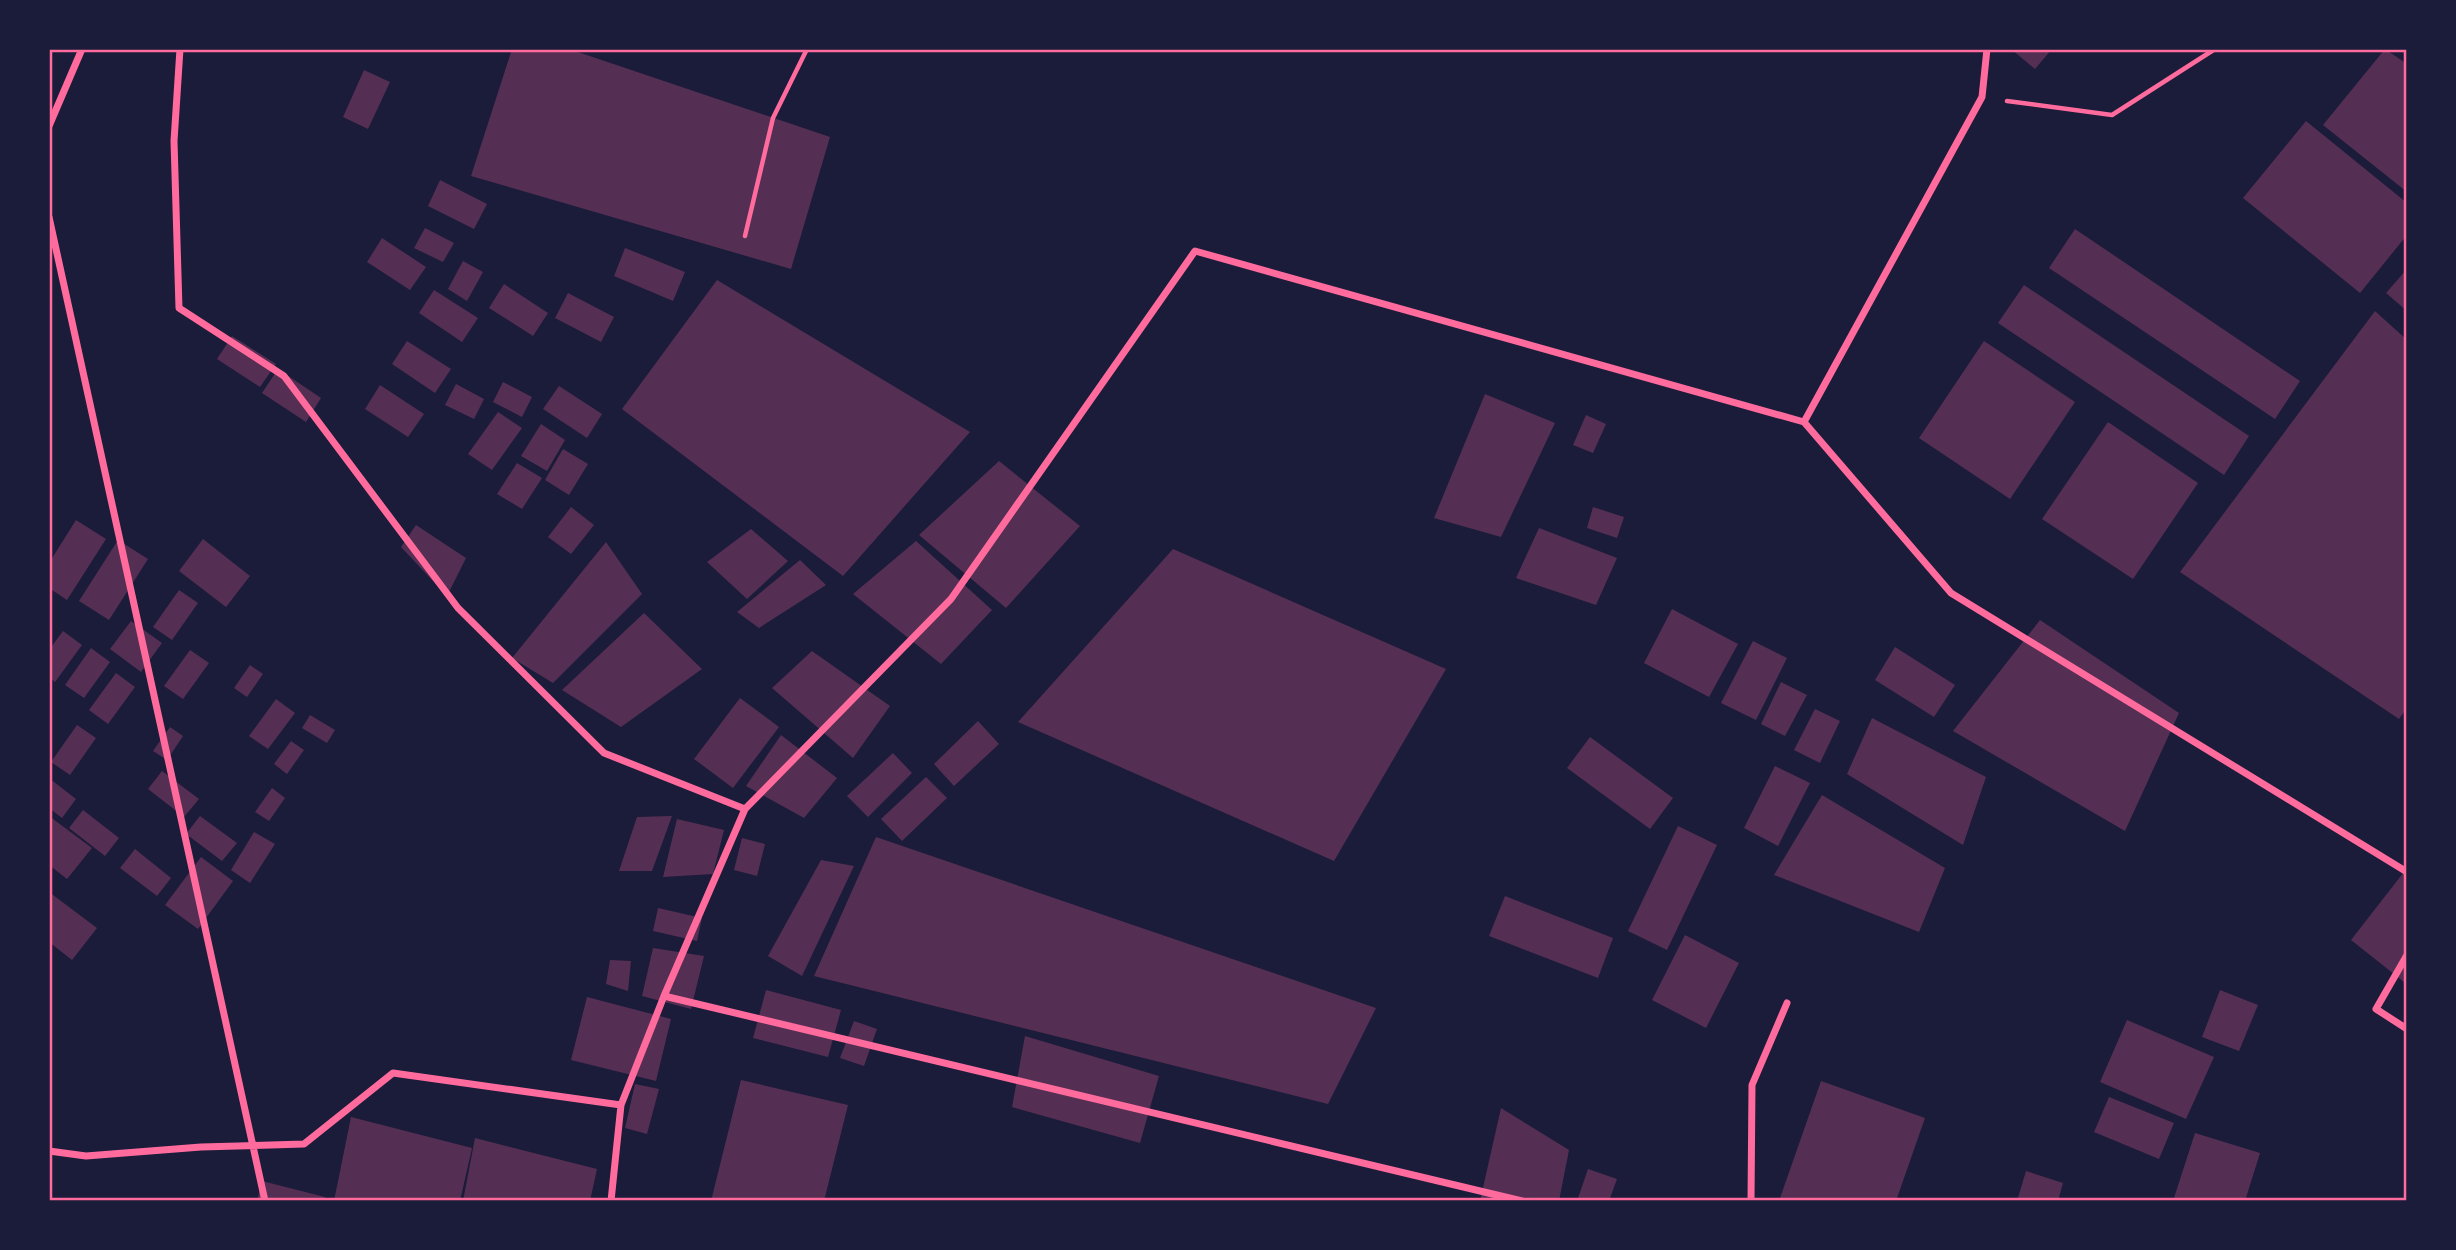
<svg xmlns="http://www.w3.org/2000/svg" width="2456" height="1250" font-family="'Noto Sans',sans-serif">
	<rect width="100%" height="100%" fill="#1b1b3a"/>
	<path fill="#542f53" d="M 512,49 L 569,49 L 830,137 L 791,269 L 471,176 Z
		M 2011,49 L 2052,49 L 2035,69 Z
		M 2385,49 L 2407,64 L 2407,192 L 2323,125 Z
		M 364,70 L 390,82 L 368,129 L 343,117 Z
		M 2306,121 L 2407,203 L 2407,235 L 2360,293 L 2243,198 Z
		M 440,180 L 487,204 L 474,229 L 428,206 Z
		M 425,228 L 454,243 L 443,262 L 414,248 Z
		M 2075,229 L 2300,381 L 2275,419 L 2049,268 Z
		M 382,238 L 426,267 L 410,290 L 367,262 Z
		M 625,248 L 685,272 L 673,301 L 614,276 Z
		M 463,261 L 483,272 L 467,301 L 448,289 Z
		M 2407,269 L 2407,311 L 2386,293 Z
		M 717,280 L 970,432 L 843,576 L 622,409 Z
		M 504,284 L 548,313 L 533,336 L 489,308 Z
		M 2024,285 L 2249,436 L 2224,475 L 1998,323 Z
		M 434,290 L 478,318 L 462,342 L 419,313 Z
		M 568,293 L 614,317 L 601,342 L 555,318 Z
		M 2375,311 L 2407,340 L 2407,708 L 2399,719 L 2180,572 Z
		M 232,336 L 276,364 L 260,387 L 217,359 Z
		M 407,341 L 451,369 L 435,393 L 392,364 Z
		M 1984,341 L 2075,402 L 2010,499 L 1919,438 Z
		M 278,369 L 321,398 L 306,422 L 262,393 Z
		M 503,382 L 532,397 L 522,417 L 493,402 Z
		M 456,384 L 484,399 L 474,419 L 445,405 Z
		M 380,385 L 424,414 L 408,437 L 365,409 Z
		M 559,386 L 602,414 L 587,438 L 543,409 Z
		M 1485,394 L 1555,423 L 1501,537 L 1434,518 Z
		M 498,412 L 522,428 L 492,470 L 468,454 Z
		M 1586,415 L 1606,424 L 1593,453 L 1573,445 Z
		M 2108,422 L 2198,483 L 2133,579 L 2042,519 Z
		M 541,424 L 565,440 L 547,471 L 521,456 Z
		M 563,449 L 588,464 L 569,495 L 545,480 Z
		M 999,461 L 1080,526 L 1006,608 L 919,535 Z
		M 517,463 L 542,478 L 522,509 L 497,494 Z
		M 571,507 L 594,525 L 571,554 L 548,537 Z
		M 1593,507 L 1624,517 L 1617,538 L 1587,528 Z
		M 76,520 L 106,539 L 67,600 L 49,588 L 49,563 Z
		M 416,525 L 466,558 L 447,596 L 401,547 Z
		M 1539,528 L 1617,558 L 1596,605 L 1516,578 Z
		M 751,529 L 788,561 L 747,599 L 707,562 Z
		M 203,539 L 250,576 L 226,607 L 179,571 Z
		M 118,540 L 148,559 L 109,620 L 79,601 Z
		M 916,541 L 992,610 L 941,664 L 853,594 Z
		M 606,542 L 642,594 L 553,683 L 512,658 Z
		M 1173,549 L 1446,669 L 1334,861 L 1018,722 Z
		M 800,560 L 826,585 L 759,628 L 737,612 Z
		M 179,590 L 198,603 L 172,640 L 153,627 Z
		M 1672,609 L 1738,644 L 1709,697 L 1644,663 Z
		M 644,613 L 702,669 L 621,727 L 562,690 Z
		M 2040,620 L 2179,713 L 2125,831 L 1953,731 Z
		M 131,621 L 162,643 L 141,672 L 110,649 Z
		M 63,631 L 82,645 L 55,682 L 49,677 L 49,650 Z
		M 1753,641 L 1787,658 L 1756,720 L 1721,703 Z
		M 1895,647 L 1955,685 L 1934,717 L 1875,680 Z
		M 91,648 L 110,662 L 84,698 L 65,685 Z
		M 190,650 L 209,663 L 183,699 L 164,686 Z
		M 812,651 L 890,706 L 853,758 L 772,688 Z
		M 250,665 L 263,674 L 247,697 L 234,688 Z
		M 116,673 L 135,687 L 108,724 L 89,710 Z
		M 1781,682 L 1807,695 L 1785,736 L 1761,724 Z
		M 740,698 L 779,727 L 733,788 L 694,759 Z
		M 276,699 L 295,713 L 268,749 L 249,736 Z
		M 1815,709 L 1840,721 L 1820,763 L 1794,750 Z
		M 310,715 L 335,730 L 327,743 L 302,728 Z
		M 1872,718 L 1986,777 L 1963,845 L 1847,774 Z
		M 978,721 L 999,744 L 954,786 L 934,764 Z
		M 77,725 L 96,738 L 70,775 L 51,762 Z
		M 170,727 L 183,736 L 167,760 L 153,751 Z
		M 781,735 L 837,778 L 804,818 L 746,786 Z
		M 1590,737 L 1673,798 L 1650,829 L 1567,768 Z
		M 291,741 L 304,750 L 287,774 L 274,764 Z
		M 893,753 L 912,773 L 868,817 L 847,796 Z
		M 1775,766 L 1810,783 L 1778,846 L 1744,828 Z
		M 162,771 L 199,799 L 184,817 L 148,789 Z
		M 926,777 L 947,798 L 902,841 L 881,819 Z
		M 49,778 L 76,799 L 62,818 L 49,808 Z
		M 272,788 L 285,798 L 269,821 L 255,812 Z
		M 1822,795 L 1945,868 L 1919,932 L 1774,875 Z
		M 83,810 L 119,838 L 105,856 L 69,828 Z
		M 49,816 L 92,848 L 67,879 L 49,865 Z
		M 200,816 L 237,843 L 222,861 L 186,834 Z
		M 672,816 L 652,871 L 619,871 L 637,817 Z
		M 677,819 L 724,830 L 713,874 L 663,877 Z
		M 1678,826 L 1717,845 L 1667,950 L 1628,931 Z
		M 254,832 L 275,844 L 250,883 L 231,870 Z
		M 876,837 L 1376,1008 L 1328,1104 L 814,976 Z
		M 742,838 L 765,844 L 757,876 L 734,870 Z
		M 135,849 L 171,878 L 157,896 L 120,868 Z
		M 201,857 L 233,881 L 198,929 L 165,905 Z
		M 821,860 L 854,866 L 802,976 L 768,956 Z
		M 2407,868 L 2407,978 L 2404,982 L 2351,940 Z
		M 49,892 L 97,928 L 72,960 L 49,942 Z
		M 1505,896 L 1613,938 L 1598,978 L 1489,936 Z
		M 658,908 L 702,918 L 697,941 L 653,931 Z
		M 1685,935 L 1739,963 L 1706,1028 L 1652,1000 Z
		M 653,948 L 704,956 L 691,1009 L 642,996 Z
		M 610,960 L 631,961 L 628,991 L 606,984 Z
		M 766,990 L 841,1010 L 828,1057 L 753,1038 Z
		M 2220,990 L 2258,1005 L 2239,1051 L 2202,1037 Z
		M 587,997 L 671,1019 L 656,1081 L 571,1060 Z
		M 2127,1020 L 2214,1057 L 2186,1119 L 2100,1082 Z
		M 854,1021 L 877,1029 L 864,1066 L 840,1058 Z
		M 1025,1036 L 1159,1076 L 1140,1143 L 1012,1107 Z
		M 741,1080 L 848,1105 L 824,1201 L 711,1201 Z
		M 1821,1081 L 1925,1118 L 1896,1201 L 1779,1201 Z
		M 635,1084 L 659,1089 L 647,1134 L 625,1128 Z
		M 2109,1097 L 2174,1123 L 2159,1159 L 2094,1132 Z
		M 1501,1108 L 1569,1150 L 1559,1201 L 1480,1201 Z
		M 351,1117 L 472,1148 L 460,1201 L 334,1201 Z
		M 2195,1133 L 2260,1153 L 2245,1201 L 2173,1201 Z
		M 475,1138 L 597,1169 L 590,1201 L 463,1201 Z
		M 1588,1169 L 1617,1179 L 1609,1201 L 1577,1201 Z
		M 2026,1171 L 2063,1183 L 2058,1201 L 2017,1201 Z
		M 262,1181 L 325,1197 L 324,1201 L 257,1201 Z"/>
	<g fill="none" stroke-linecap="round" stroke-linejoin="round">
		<path stroke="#ff6b9d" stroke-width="4.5" d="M 2007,101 L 2112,115 L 2215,49
			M 745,236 L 773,118 L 807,49"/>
		<path stroke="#ff6b9d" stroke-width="7" d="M 180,49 L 174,141 L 179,308 L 284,376 L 458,608 L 604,753 L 745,809
			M 49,126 L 82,49
			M 49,217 L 265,1201
			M 1804,422 L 1951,593 L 2407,872
			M 2407,955 L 2376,1009 L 2407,1029
			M 664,996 L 1522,1201
			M 49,1151 L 86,1156 L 201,1147 L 304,1144 L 393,1073 L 621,1105
			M 611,1201 L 621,1105 L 664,996 L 745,809 L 951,599 L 1195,251 L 1804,422 L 1982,97 L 1987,49
			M 1751,1201 L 1752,1085 L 1787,1003"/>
	</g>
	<rect width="2456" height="1250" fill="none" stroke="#1b1b3a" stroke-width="102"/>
	<rect x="51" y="51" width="2354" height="1148" fill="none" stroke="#ff6b9d" stroke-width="2.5"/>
</svg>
